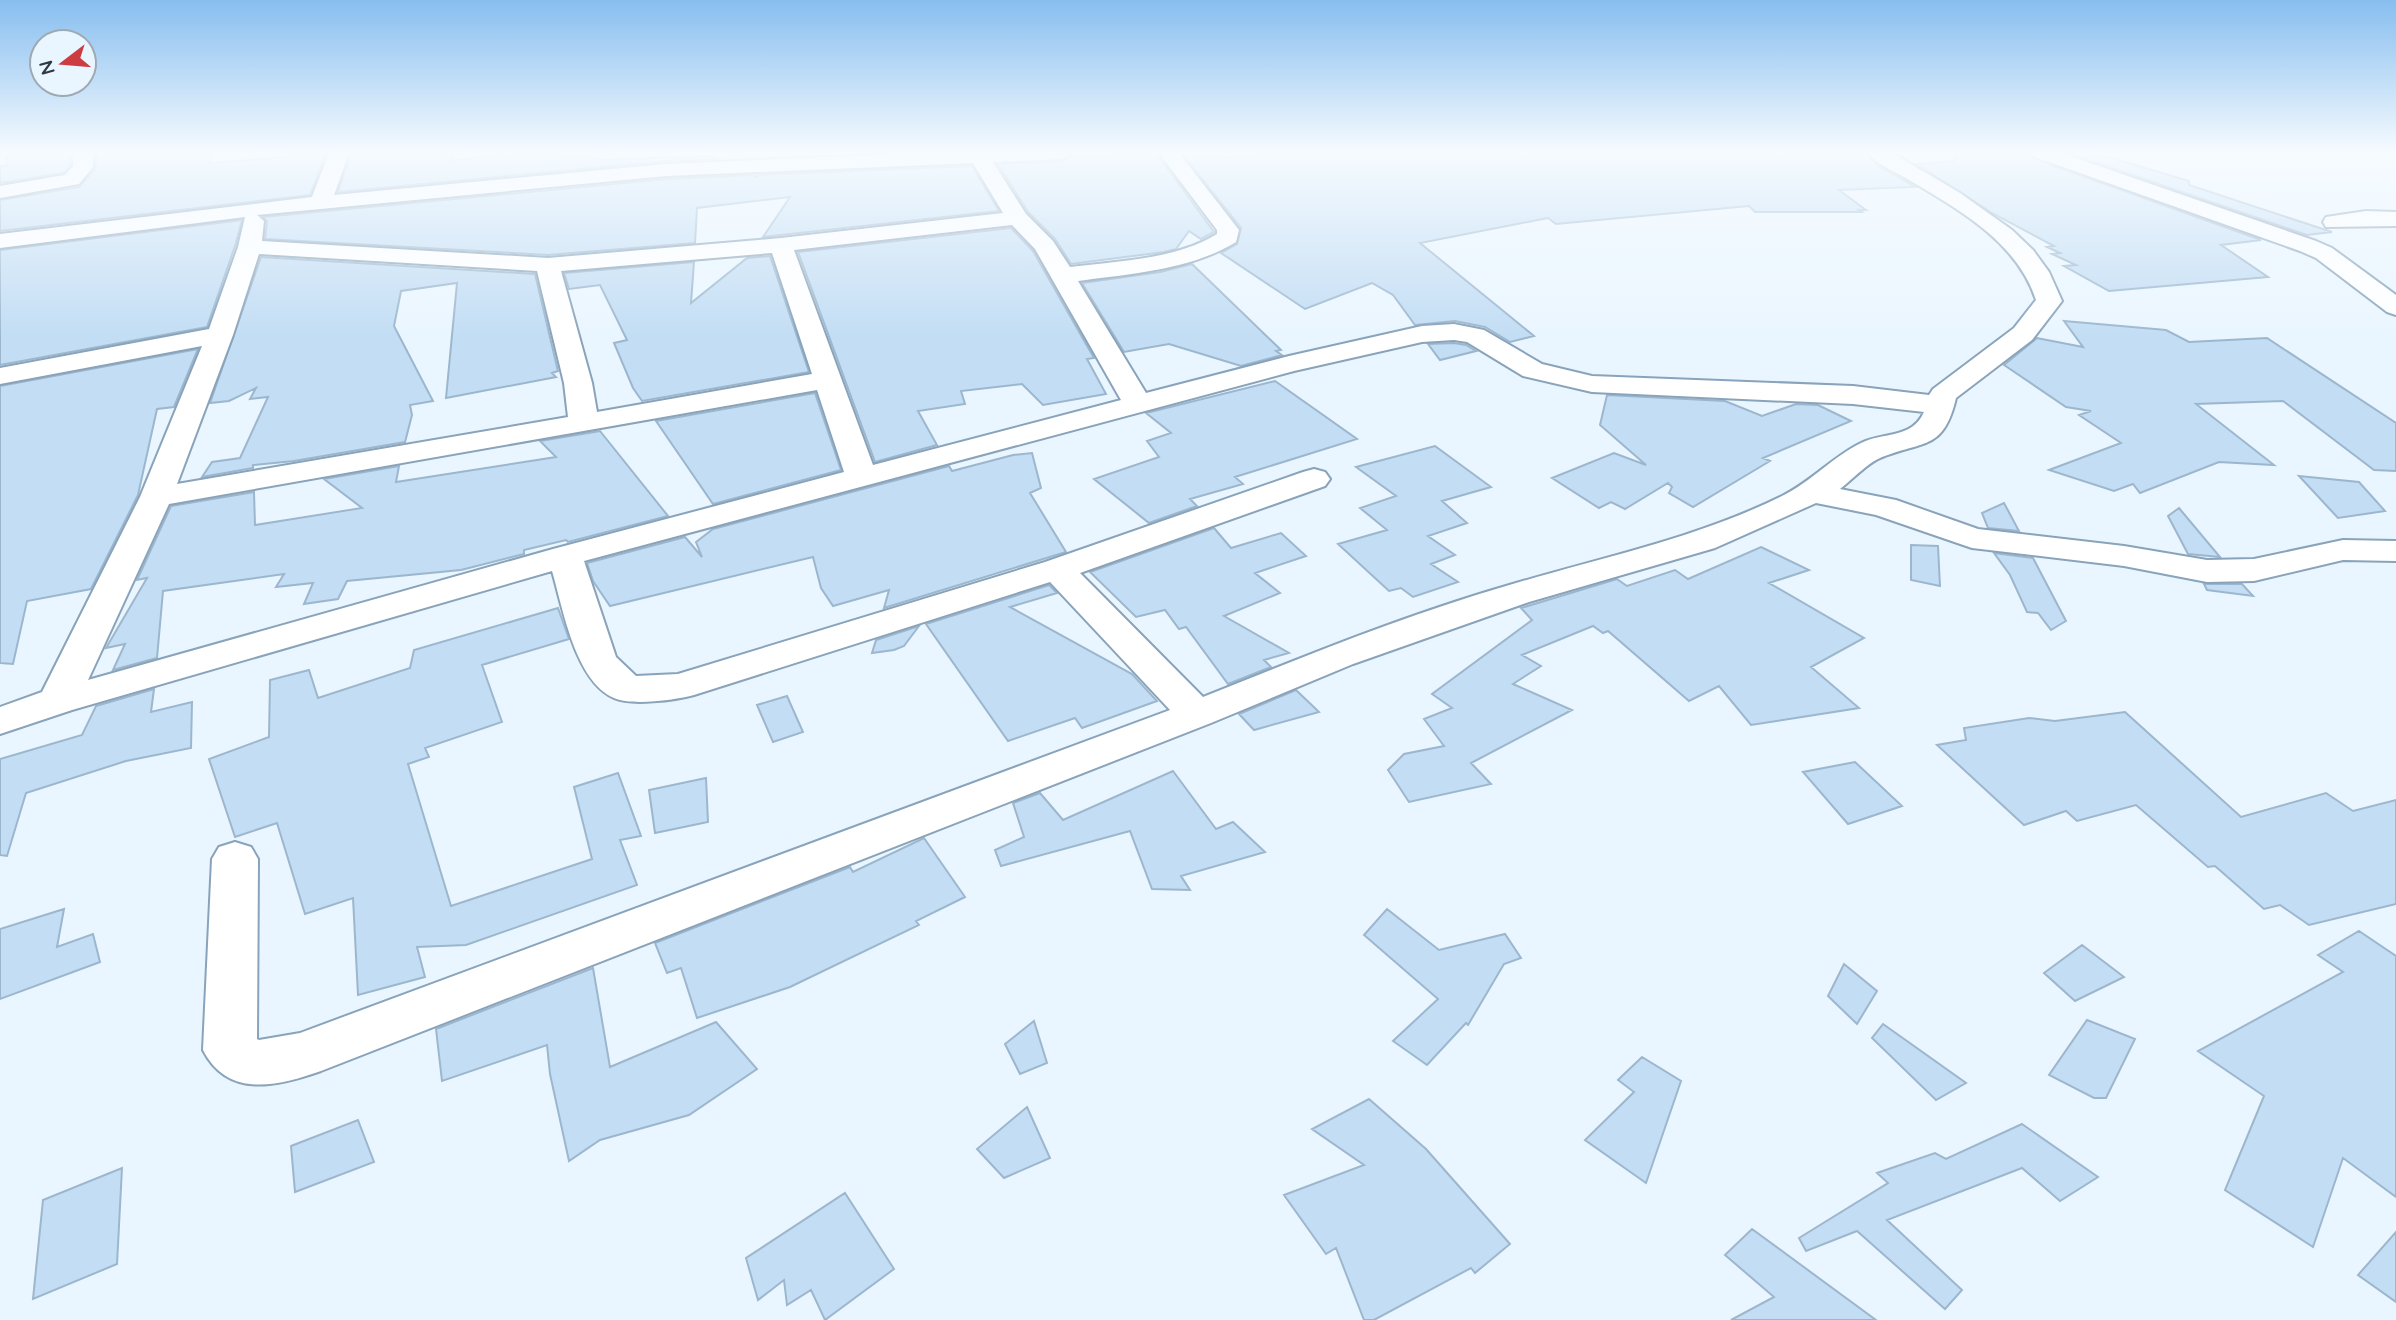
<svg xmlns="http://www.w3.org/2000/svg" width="2396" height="1320" font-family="Quicksand,sans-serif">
	<rect width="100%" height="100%" fill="#eaf6ff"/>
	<path fill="#c2ddf4" stroke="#9cb7cd" stroke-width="2" d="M 6,153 L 71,153 L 70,165 L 64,173 L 0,183 L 0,166 L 7,165 Z
		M 97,153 L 212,153 L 208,163 L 288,157 L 290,153 L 326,153 L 310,195 L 0,231 L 0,200 L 79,187 L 95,169 Z
		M 351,153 L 452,153 L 452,161 L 498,153 L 558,153 L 576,156 L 587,154 L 597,160 L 712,156 L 719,159 L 666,161 L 338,192 Z
		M 1125,153 L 1156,153 L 1214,232 L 1201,239 L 1189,231 L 1176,249 L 1164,252 L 1071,264 L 1055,239 L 1028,212 L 998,164 L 1061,162 L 1070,157 Z
		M 1182,153 L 1220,156 L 1221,158 L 1257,153 L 1865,153 L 1880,167 L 1915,187 L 1839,190 L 1866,210 L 1859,210 L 1862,212 L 1755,212 L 1749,206 L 1556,224 L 1548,218 L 1420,243 L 1534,336 L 1510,342 L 1485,327 L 1455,321 L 1415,325 L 1393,295 L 1372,283 L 1305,309 L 1221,253 L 1237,244 L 1241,228 Z
		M 1956,153 L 2029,153 L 2034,159 L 2261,240 L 2221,245 L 2268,277 L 2109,291 L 2064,266 L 2076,265 L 2052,254 L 2060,253 L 2047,247 L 2054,246 L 1992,213 L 1917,164 L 1955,161 Z
		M 2069,153 L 2095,153 L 2189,181 L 2189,185 L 2332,232 L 2307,235 Z
		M 972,166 L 999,211 L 763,237 L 790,197 L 697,208 L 695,243 L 548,255 L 265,239 L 267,221 L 263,217 L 666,179 L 753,175 L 757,177 L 757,175 Z
		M 242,220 L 235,246 L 207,327 L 0,365 L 0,250 Z
		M 1011,228 L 1033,251 L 1094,358 L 1087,359 L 1106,394 L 1043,405 L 1022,384 L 961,391 L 965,404 L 918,411 L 937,445 L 875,462 L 798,252 Z
		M 770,256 L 809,372 L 642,401 L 633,388 L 614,343 L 627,340 L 600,285 L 569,289 L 564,273 L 694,262 L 691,303 L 747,258 Z
		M 261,257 L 535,274 L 558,371 L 552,373 L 556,377 L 446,398 L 457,283 L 401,291 L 394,326 L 433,401 L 410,405 L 412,415 L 405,442 L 294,461 L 253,465 L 253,468 L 202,477 L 212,462 L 240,458 L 268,397 L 250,399 L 256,388 L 229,401 L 210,403 Z
		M 1192,264 L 1281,350 L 1276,351 L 1282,355 L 1241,366 L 1169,344 L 1124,352 L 1082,283 L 1160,272 Z
		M 2064,321 L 2166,330 L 2189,342 L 2267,338 L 2396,423 L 2396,471 L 2374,470 L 2283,401 L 2196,404 L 2274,465 L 2219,462 L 2140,493 L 2133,484 L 2114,491 L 2049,470 L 2121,443 L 2079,415 L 2091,411 L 2066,407 L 2004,365 L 2037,338 L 2083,347 Z
		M 1454,343 L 1466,345 L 1476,351 L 1440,360 L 1428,344 Z
		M 198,349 L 174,407 L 157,409 L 138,495 L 91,589 L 27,601 L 13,664 L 0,663 L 0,386 Z
		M 1275,381 L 1357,439 L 1235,477 L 1243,484 L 1190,499 L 1197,506 L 1149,523 L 1094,479 L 1159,457 L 1147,441 L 1171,433 L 1146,413 Z
		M 815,393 L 841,470 L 713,504 L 656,421 Z
		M 1607,395 L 1725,401 L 1762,416 L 1796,404 L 1818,405 L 1851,421 L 1763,458 L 1770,461 L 1693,507 L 1669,493 L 1672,487 L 1668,483 L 1625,509 L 1611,502 L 1599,508 L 1552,478 L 1614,453 L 1646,465 L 1600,425 Z
		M 600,431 L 668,516 L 568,542 L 566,540 L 524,550 L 524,554 L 461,570 L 347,581 L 338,599 L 304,604 L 313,583 L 276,587 L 284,574 L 163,591 L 157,658 L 113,670 L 125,644 L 106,648 L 147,578 L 137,580 L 171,506 L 254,492 L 255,525 L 362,508 L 324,479 L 399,466 L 396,482 L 556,457 L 540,441 Z
		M 1435,446 L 1491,487 L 1442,501 L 1467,523 L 1428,536 L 1455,555 L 1431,564 L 1458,582 L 1413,597 L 1401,588 L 1389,591 L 1338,544 L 1387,530 L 1360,508 L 1396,496 L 1356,467 Z
		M 1032,453 L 1041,488 L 1030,493 L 1066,552 L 884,608 L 889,590 L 833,606 L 821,588 L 813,557 L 610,606 L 593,581 L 587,563 L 685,537 L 702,557 L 696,542 L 713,529 L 949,466 L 952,471 L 1013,455 Z
		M 2299,476 L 2359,482 L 2385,511 L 2338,518 Z
		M 2004,503 L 2019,531 L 1988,528 L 1982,513 Z
		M 2179,508 L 2220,557 L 2188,554 L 2168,516 Z
		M 1214,528 L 1231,548 L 1281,533 L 1306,556 L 1255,573 L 1280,593 L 1224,616 L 1289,653 L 1264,660 L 1271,667 L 1228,684 L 1186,627 L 1179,629 L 1165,610 L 1136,617 L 1090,572 Z
		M 1911,545 L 1938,546 L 1940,586 L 1911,580 Z
		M 1761,547 L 1809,570 L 1769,583 L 1864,638 L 1811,667 L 1859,708 L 1751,725 L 1719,686 L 1689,701 L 1608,631 L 1603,633 L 1593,626 L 1522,655 L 1541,666 L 1513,684 L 1572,710 L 1471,763 L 1491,784 L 1409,802 L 1388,770 L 1404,754 L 1444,746 L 1424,719 L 1452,708 L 1432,694 L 1532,620 L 1521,608 L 1617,579 L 1627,586 L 1675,570 L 1688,579 Z
		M 1994,553 L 2033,558 L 2066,621 L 2051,630 L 2038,613 L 2027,612 L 2010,575 Z
		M 2204,584 L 2242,584 L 2253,596 L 2207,590 Z
		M 1049,585 L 1057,593 L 1010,607 L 1132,674 L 1157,701 L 1082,728 L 1075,718 L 1008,741 L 926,624 Z
		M 558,608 L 569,639 L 482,665 L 502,722 L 425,748 L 429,757 L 408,764 L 451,906 L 592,859 L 574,787 L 618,773 L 641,836 L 620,840 L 637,885 L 466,945 L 417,947 L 425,977 L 358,995 L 353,898 L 305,914 L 277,823 L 235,837 L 209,759 L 269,737 L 270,680 L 309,670 L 318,698 L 410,668 L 414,650 Z
		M 919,626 L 904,646 L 894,650 L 872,653 L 876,640 Z
		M 154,689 L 151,712 L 192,702 L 191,748 L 126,761 L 26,793 L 7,856 L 0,855 L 0,759 L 82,735 L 96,706 Z
		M 1296,690 L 1319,712 L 1254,730 L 1239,714 Z
		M 787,696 L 803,732 L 773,742 L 757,705 Z
		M 2125,712 L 2241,817 L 2326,793 L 2353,811 L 2396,800 L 2396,904 L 2309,925 L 2280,905 L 2264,909 L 2215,866 L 2208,867 L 2136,805 L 2077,821 L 2066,811 L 2024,825 L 1937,745 L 1966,740 L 1964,728 L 2029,718 L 2055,721 Z
		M 1855,762 L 1902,806 L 1848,824 L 1803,772 Z
		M 1173,771 L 1216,829 L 1233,822 L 1265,852 L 1181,876 L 1190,890 L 1152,889 L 1130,831 L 1001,866 L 995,850 L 1024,837 L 1013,803 L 1040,793 L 1063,820 Z
		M 706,778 L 708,822 L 655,833 L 649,790 Z
		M 924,838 L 965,897 L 916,921 L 919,925 L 790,987 L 697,1018 L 681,968 L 667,973 L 655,943 L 850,867 L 853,872 Z
		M 64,909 L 57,947 L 93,934 L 100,962 L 0,999 L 0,929 Z
		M 1387,909 L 1439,950 L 1505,934 L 1521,958 L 1504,964 L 1468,1025 L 1466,1023 L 1427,1065 L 1393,1041 L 1438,999 L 1364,935 Z
		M 2359,931 L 2396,956 L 2396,1197 L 2343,1158 L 2313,1247 L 2225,1190 L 2264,1096 L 2198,1051 L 2343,972 L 2318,955 Z
		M 2082,945 L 2124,977 L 2075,1001 L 2044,973 Z
		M 1844,964 L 1877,991 L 1857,1024 L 1828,996 Z
		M 593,968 L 610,1067 L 716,1022 L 757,1069 L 689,1115 L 600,1140 L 569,1161 L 550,1074 L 547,1045 L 442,1081 L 436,1029 Z
		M 2087,1020 L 2135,1039 L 2106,1098 L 2094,1098 L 2049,1075 Z
		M 1034,1021 L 1047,1063 L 1020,1074 L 1005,1044 Z
		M 1883,1024 L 1966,1083 L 1936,1100 L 1872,1038 Z
		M 1642,1057 L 1681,1081 L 1646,1183 L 1585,1140 L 1634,1092 L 1618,1080 Z
		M 1369,1099 L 1426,1149 L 1510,1244 L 1475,1273 L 1471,1268 L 1374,1320 L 1364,1320 L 1336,1248 L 1326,1254 L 1284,1195 L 1364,1165 L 1312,1129 Z
		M 1027,1107 L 1050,1158 L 1004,1178 L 977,1149 Z
		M 358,1120 L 374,1162 L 295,1192 L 291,1146 Z
		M 2022,1124 L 2098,1177 L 2060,1201 L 2022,1168 L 1887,1220 L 1962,1290 L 1945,1309 L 1857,1231 L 1806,1251 L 1799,1238 L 1888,1183 L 1877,1173 L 1935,1153 L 1946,1159 Z
		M 122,1168 L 117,1264 L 33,1299 L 43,1200 Z
		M 845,1193 L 894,1269 L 825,1320 L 811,1290 L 787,1305 L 784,1280 L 758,1300 L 746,1258 Z
		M 1752,1229 L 1876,1320 L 1731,1320 L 1774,1297 L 1725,1255 Z
		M 2396,1232 L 2396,1302 L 2358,1275 Z"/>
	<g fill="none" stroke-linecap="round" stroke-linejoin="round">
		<g stroke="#89a3ba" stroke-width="4">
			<path id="minor" d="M 74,153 L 94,153 L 93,167 L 79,184 L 0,198 L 0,186 L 65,175 L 73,166 Z
				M 329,153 L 349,153 L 334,195 L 666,164 L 920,153 L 1071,153 L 1061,159 L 993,162 L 1026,214 L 1053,241 L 1070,267 C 1117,261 1175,260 1217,234 L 1217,230 L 1159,153 L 1179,153 L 1239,230 L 1236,242 C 1191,270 1129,274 1078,281 L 1146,393 L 1289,356 L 1422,326 L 1454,324 L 1484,330 L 1542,364 L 1592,376 L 1853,386 L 1929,395 L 1933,389 L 2014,328 L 2036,300 C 2017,242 1960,210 1909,180 C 1896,172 1877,165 1868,153 L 1892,153 L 1960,193 L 2012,230 L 2033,250 L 2049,272 L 2062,301 L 2032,340 L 1956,398 C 1944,449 1925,441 1885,456 C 1869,461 1853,479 1840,489 L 1896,500 L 1978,529 L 2124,546 L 2207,560 L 2254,559 L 2343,540 L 2396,541 L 2396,561 L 2343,560 L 2254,581 L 2207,582 L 2124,566 L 1972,548 L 1876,515 L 1816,503 L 1715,548 L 1529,602 L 1353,664 L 1211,723 L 321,1071 C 278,1086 228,1099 203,1050 L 212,859 L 219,847 L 235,842 L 251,847 L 258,859 L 257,1039 L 259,1040 L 300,1033 L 1170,710 L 1050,582 L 694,695 C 676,700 631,706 614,698 C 575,681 563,608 552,571 L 72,710 L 0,734 L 0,707 L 42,692 L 140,497 L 202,346 L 0,384 L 0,368 L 209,329 L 238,247 L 245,217 L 0,248 L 0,234 L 312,197 ZM 973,163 L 1003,213 L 781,238 L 548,258 L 262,241 L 264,221 L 257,215 L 666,176 ZM 1012,225 L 1035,249 L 1121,400 L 873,465 L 794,250 ZM 772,253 L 812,374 L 597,412 L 592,383 L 561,271 ZM 259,254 L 537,271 L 564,383 L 568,417 L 177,484 L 233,335 ZM 1454,340 L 1467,342 L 1523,376 L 1592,392 L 1853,404 L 1924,412 C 1912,439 1883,432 1861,443 C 1835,455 1811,482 1782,496 C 1695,539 1599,558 1506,586 C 1403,616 1303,657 1203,697 L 1080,573 L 1325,486 L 1330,479 L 1325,472 L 1314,469 L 1303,472 L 1045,562 L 678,674 L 636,676 L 616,657 L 584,561 L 1294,371 L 1422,342 ZM 817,390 L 844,472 L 553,549 L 88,680 L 169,504 Z
				M 2032,153 L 2061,153 L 2316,241 L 2332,248 L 2396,295 L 2396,315 L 2387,312 L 2316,258 L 2300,251 L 2035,157 Z
				M 2366,211 L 2396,212 L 2396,226 L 2326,227 L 2323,222 L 2326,217 Z"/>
		</g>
		<use href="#minor" fill="#fff" fill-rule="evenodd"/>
	</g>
	<linearGradient id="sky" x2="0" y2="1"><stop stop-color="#87beef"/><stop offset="0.45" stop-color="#f6fbff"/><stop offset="1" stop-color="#f6fbff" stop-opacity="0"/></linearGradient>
	<rect width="2396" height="338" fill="url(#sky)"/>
	<g transform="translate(63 63) rotate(254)"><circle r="33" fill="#eaf6ff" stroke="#9eaab3" stroke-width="2"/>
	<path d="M0-5L12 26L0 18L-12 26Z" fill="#cc3d41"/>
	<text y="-10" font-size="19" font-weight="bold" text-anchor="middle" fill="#2d3841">N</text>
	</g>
</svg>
